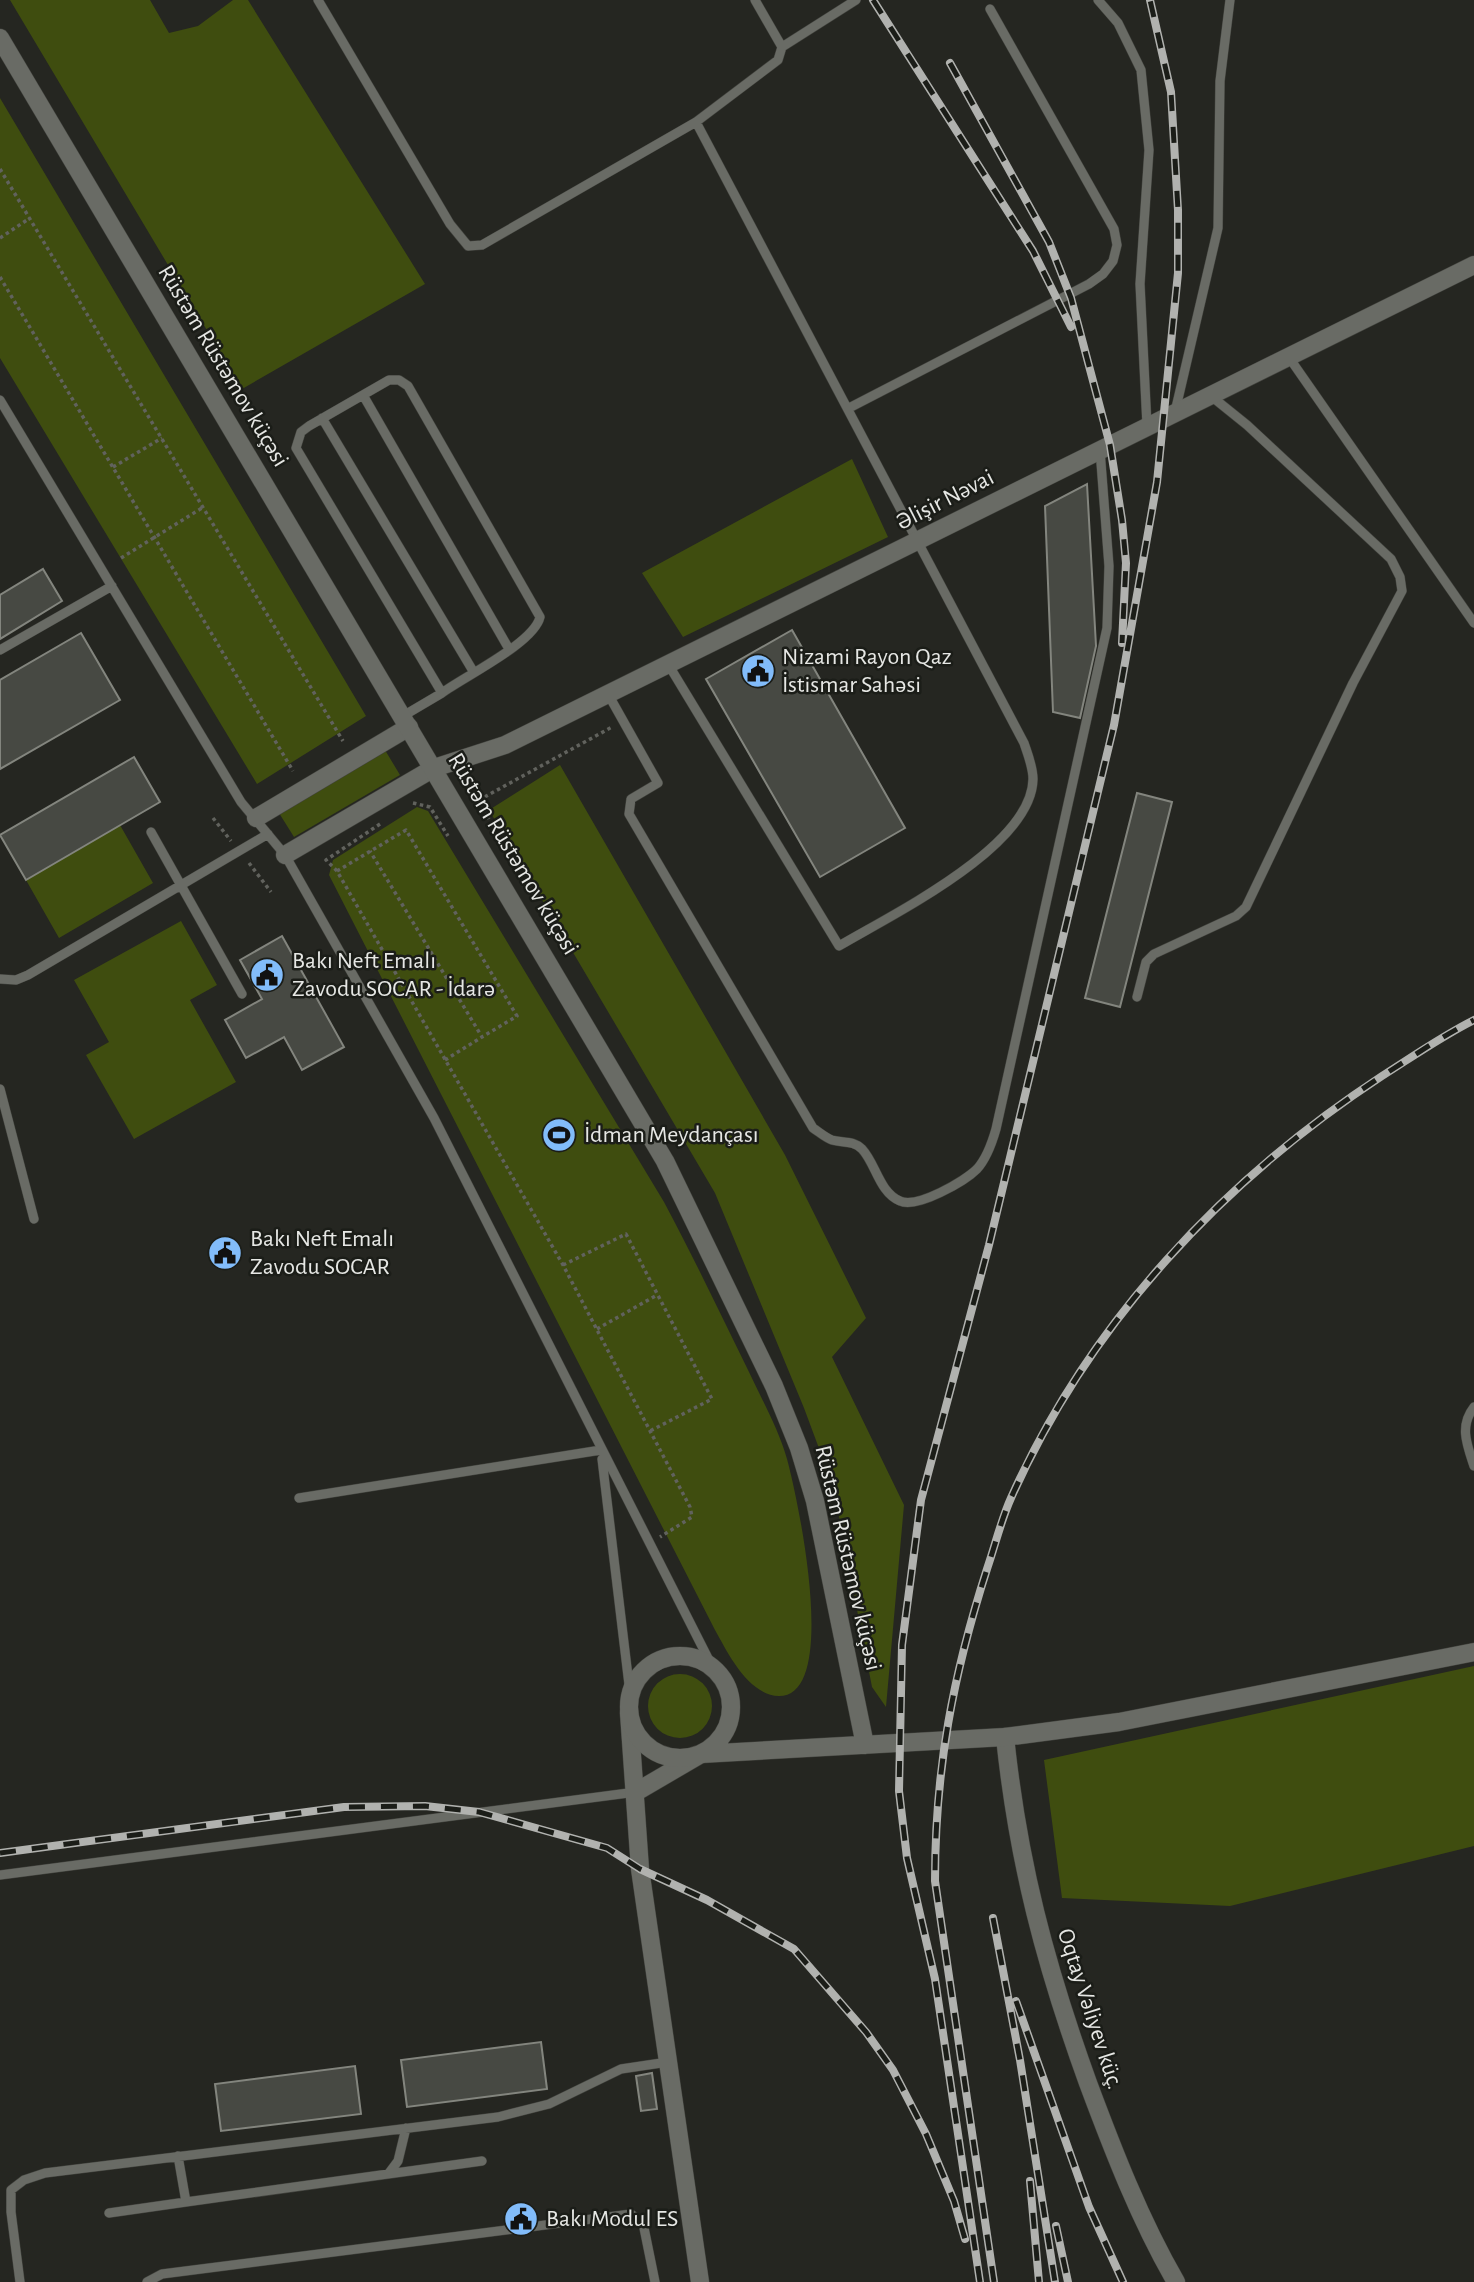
<svg xmlns="http://www.w3.org/2000/svg" width="1474" height="2282" font-family="'Alegreya Sans',sans-serif">
	<rect width="100%" height="100%" fill="#252621"/>
	<path fill="#3f4d0f" d="M 10,0 L 150,0 L 169,33 L 198,26 L 233,0 L 248,0 L 425,284 L 242,389 Z
		M 0,98 L 366,716 L 257,784 L 0,358 Z
		M 852,459 L 888,537 L 683,637 L 642,573 Z
		M 385,750 L 400,775 L 294,837 L 279,813 Z
		M 560,765 L 785,1155 L 866,1318 L 832,1357 L 904,1505 L 886,1707 L 872,1687 L 833,1486 L 804,1408 L 715,1193 L 489,810 Z
		M 417,807 L 428,811 L 664,1202 C 694,1258 721,1315 749,1372 C 762,1400 779,1430 787,1459 C 797,1495 841,1696 779,1696 C 748,1695 728,1653 715,1630 L 329,875 L 333,860 Z
		M 120,825 L 153,883 L 59,938 L 26,880 Z
		M 181,921 L 217,985 L 190,1000 L 236,1082 L 134,1139 L 86,1055 L 109,1042 L 74,980 Z
		M 1474,1666 L 1474,1846 L 1230,1906 L 1062,1898 L 1044,1760 Z
		M648 1706a32 32 0 1 1 64 0a32 32 0 1 1-64 0Z"/>
	<path fill="#474943" stroke="#83857e" stroke-width="2" d="M 1087,484 L 1096,646 L 1080,718 L 1053,712 L 1045,506 Z
		M 43,569 L 62,601 L 0,639 L 0,595 Z
		M 792,630 L 905,828 L 820,877 L 706,679 Z
		M 81,633 L 120,700 L 0,769 L 0,680 Z
		M 134,757 L 160,802 L 26,880 L 0,835 Z
		M 1137,793 L 1172,802 L 1120,1007 L 1085,998 Z
		M 282,936 L 344,1047 L 302,1070 L 284,1037 L 246,1058 L 225,1020 L 262,999 L 240,960 Z
		M 541,2042 L 547,2089 L 407,2107 L 401,2060 Z
		M 355,2066 L 361,2114 L 221,2131 L 215,2084 Z
		M 652,2073 L 657,2109 L 641,2111 L 636,2076 Z"/>
	<g fill="none" stroke-linecap="round" stroke-linejoin="round">
		<g stroke="#42433e" stroke-width="10">
			<path id="lane" d="M 318,0 L 450,224 L 468,246 L 482,245 L 696,122 L 778,60 L 782,47 L 755,0
				M 1098,0 L 1118,23 L 1141,70 L 1149,150 L 1140,284 L 1147,426
				M 782,47 L 856,0
				M 1288,356 L 1474,623
				M 363,395 L 509,649
				M 0,400 L 241,802 L 285,855 L 434,1118 L 713,1668
				M 849,408 L 1089,284 L 1103,274 L 1113,261 L 1117,245 L 1114,229 L 990,9
				M 1175,412 L 1218,228 L 1220,81 L 1230,0
				M 322,418 L 473,671
				M 0,650 L 112,586
				M 668,664 L 839,946 C 891,915 1032,847 1033,779 C 1033,767 1028,755 1024,743 L 696,122
				M 608,694 L 658,783 L 631,799 L 629,814 L 813,1128 C 819,1132 826,1138 832,1140 C 842,1143 853,1140 862,1149 C 876,1164 879,1192 900,1201 C 917,1209 965,1181 977,1169 C 987,1158 992,1143 996,1129 L 1107,628 L 1109,566 L 1100,450
				M 403,716 L 442,693 L 296,448 L 301,432 L 309,426 L 389,380 L 399,380 L 408,386 L 540,617 C 534,643 465,676 442,693
				M 151,832 L 242,994
				M 0,979 L 16,980 L 28,975 L 268,834
				M 1137,997 L 1146,962 L 1154,954 L 1236,916 L 1246,907 L 1353,683 L 1402,591 L 1400,577 L 1391,559 L 1247,425 L 1211,396
				M 0,1089 L 34,1219
				M 1474,1407 C 1459,1426 1467,1445 1474,1466
				M 602,1459 L 630,1693
				M 299,1498 L 601,1450
				M 0,1875 L 636,1792
				M 178,2156 L 186,2202 L 482,2161
				M 389,2173 L 398,2161 L 406,2128
				M 109,2213 L 186,2202
				M 20,2282 L 11,2212 L 11,2190 L 24,2180 L 45,2173 L 498,2117 L 549,2104 L 621,2069 L 668,2062
				M 147,2282 L 162,2274 L 631,2214 L 643,2223 L 655,2282"/>
		</g>
		<g stroke="#42433e" stroke-width="19">
			<path id="street" d="M 256,818 L 409,727
				M 285,855 L 434,768
				M 629,1713 L 640,1869 L 700,2282
				M 1005,1737 C 1018,1862 1045,1964 1088,2083 C 1113,2150 1140,2220 1176,2282
				M 636,1792 L 701,1754"/>
		</g>
		<g stroke="#42433e" stroke-width="19">
			<path id="secondary" d="M 0,38 L 665,1161 L 774,1386 L 799,1448 L 815,1501 L 865,1745
				M 434,768 L 505,745 L 1474,265
				M629 1707a51 51 0 1 1 102 0a51 51 0 1 1-102 0Z
				M 701,1754 L 1005,1737 L 1119,1722 L 1474,1652"/>
		</g>
		<path stroke="#61625d" stroke-width="3.5" stroke-dasharray="3.5 3.5" stroke-linecap="butt" d="M 0,169 L 343,741
			M 0,238 L 30,218
			M 0,277 L 293,771
			M 113,467 L 162,438
			M 121,558 L 202,508
			M 413,803 L 430,807 L 448,836
			M 213,818 L 231,841
			M 489,819 L 479,800 L 612,727
			M 380,824 L 326,860 L 337,871 L 563,1265 L 690,1507 L 692,1517 L 660,1537
			M 249,863 L 271,892
			M 337,871 L 406,830 L 517,1016 L 482,1037 L 370,851
			M 445,1060 L 482,1037
			M 563,1265 L 626,1234 L 712,1399 L 650,1431
			M 597,1329 L 657,1295"/>
		<use href="#lane" stroke="#696b65" stroke-width="9"/>
		<use href="#street" stroke="#696b65" stroke-width="18"/>
		<use href="#secondary" stroke="#696b65" stroke-width="18"/>
		<g stroke="#b1b2af" stroke-width="8">
			<path id="rail" d="M 873,0 L 1033,251 L 1071,327
				M 950,63 L 1049,242 L 1071,298 L 1110,445 L 1122,520 L 1126,563 L 1122,643
				M 0,1853 L 344,1807 L 425,1806 L 479,1812 L 607,1848 L 640,1869 L 707,1900 L 794,1949 L 866,2032 L 893,2070 L 926,2134 L 954,2201 L 965,2239
				M 993,1918 L 1020,2060 L 1055,2282
				M 1016,2001 L 1089,2207 L 1123,2282
				M 1030,2181 L 1039,2282
				M 1056,2226 L 1068,2282
				M 980,2282 L 935,1979 L 907,1858 L 899,1791 L 902,1645 L 921,1500 L 989,1245 L 1114,725 L 1157,482 L 1178,273 L 1178,210 L 1171,92 L 1150,0
				M 994,2282 L 935,1881 C 935,1769 953,1675 987,1569 C 995,1546 1001,1520 1011,1498 C 1089,1323 1223,1180 1382,1076 C 1412,1057 1442,1036 1474,1020"/>
		</g>
		<use href="#rail" stroke="#1b1d18" stroke-width="5" stroke-dasharray="16" stroke-linecap="butt"/>
	</g>
	<defs>
		<g id="civic-disc" transform="scale(1.75)"><circle r="9.5" fill="#82bcfa" stroke="#1b1d18"/><path d="M-.6-6.5H3V-4.5H.6V-3L4-1V1h2V6H-6V1h2V-1L-.6-3ZM-1.2 2.5V6h2.4V2.5Z" fill="#111"/></g>
		<g id="stadium-disc" transform="scale(1.75)"><circle r="9.5" fill="#82bcfa" stroke="#1b1d18"/><path d="M0-5a6.5 5 0 1 0 0 10a6.5 5 0 1 0 0-10ZM-3.5-1.8h7v3.6h-7Z" fill="#111"/></g>
	</defs>
	<g fill-rule="evenodd">
		<use href="#civic-disc" x="758" y="671"/>
		<use href="#civic-disc" x="267" y="975"/>
		<use href="#stadium-disc" x="559" y="1135"/>
		<use href="#civic-disc" x="225" y="1253"/>
		<use href="#civic-disc" x="521" y="2219"/>
	</g>
	<g text-anchor="middle" dominant-baseline="central" stroke-width="5" stroke-linejoin="round" paint-order="stroke">
		<g font-size="24" fill="#e6e7e4" stroke="#1b1d18">
			<text transform="translate(223 366) rotate(59)">Rüstəm Rüstəmov küçəsi</text>
			<text transform="translate(945 500) rotate(-27)">Əlişir Nəvai</text>
			<text transform="translate(513 854) rotate(59)">Rüstəm Rüstəmov küçəsi</text>
			<text transform="translate(848 1558) rotate(77)">Rüstəm Rüstəmov küçəsi</text>
			<text transform="translate(1090 2009) rotate(72)">Oqtay Vəliyev küç.</text>
		</g>
		<g font-size="24" fill="#e6e7e4" stroke="#1b1d18" text-anchor="start">
			<text x="782" y="657">Nizami Rayon Qaz<tspan x="782" dy="28">İstismar Sahəsi</tspan></text>
			<text x="292" y="961">Bakı Neft Emalı<tspan x="292" dy="28">Zavodu SOCAR - İdarə</tspan></text>
			<text x="584" y="1135">İdman Meydançası</text>
			<text x="250" y="1239">Bakı Neft Emalı<tspan x="250" dy="28">Zavodu SOCAR</tspan></text>
			<text x="546" y="2219">Bakı Modul ES</text>
		</g>
	</g>
</svg>
